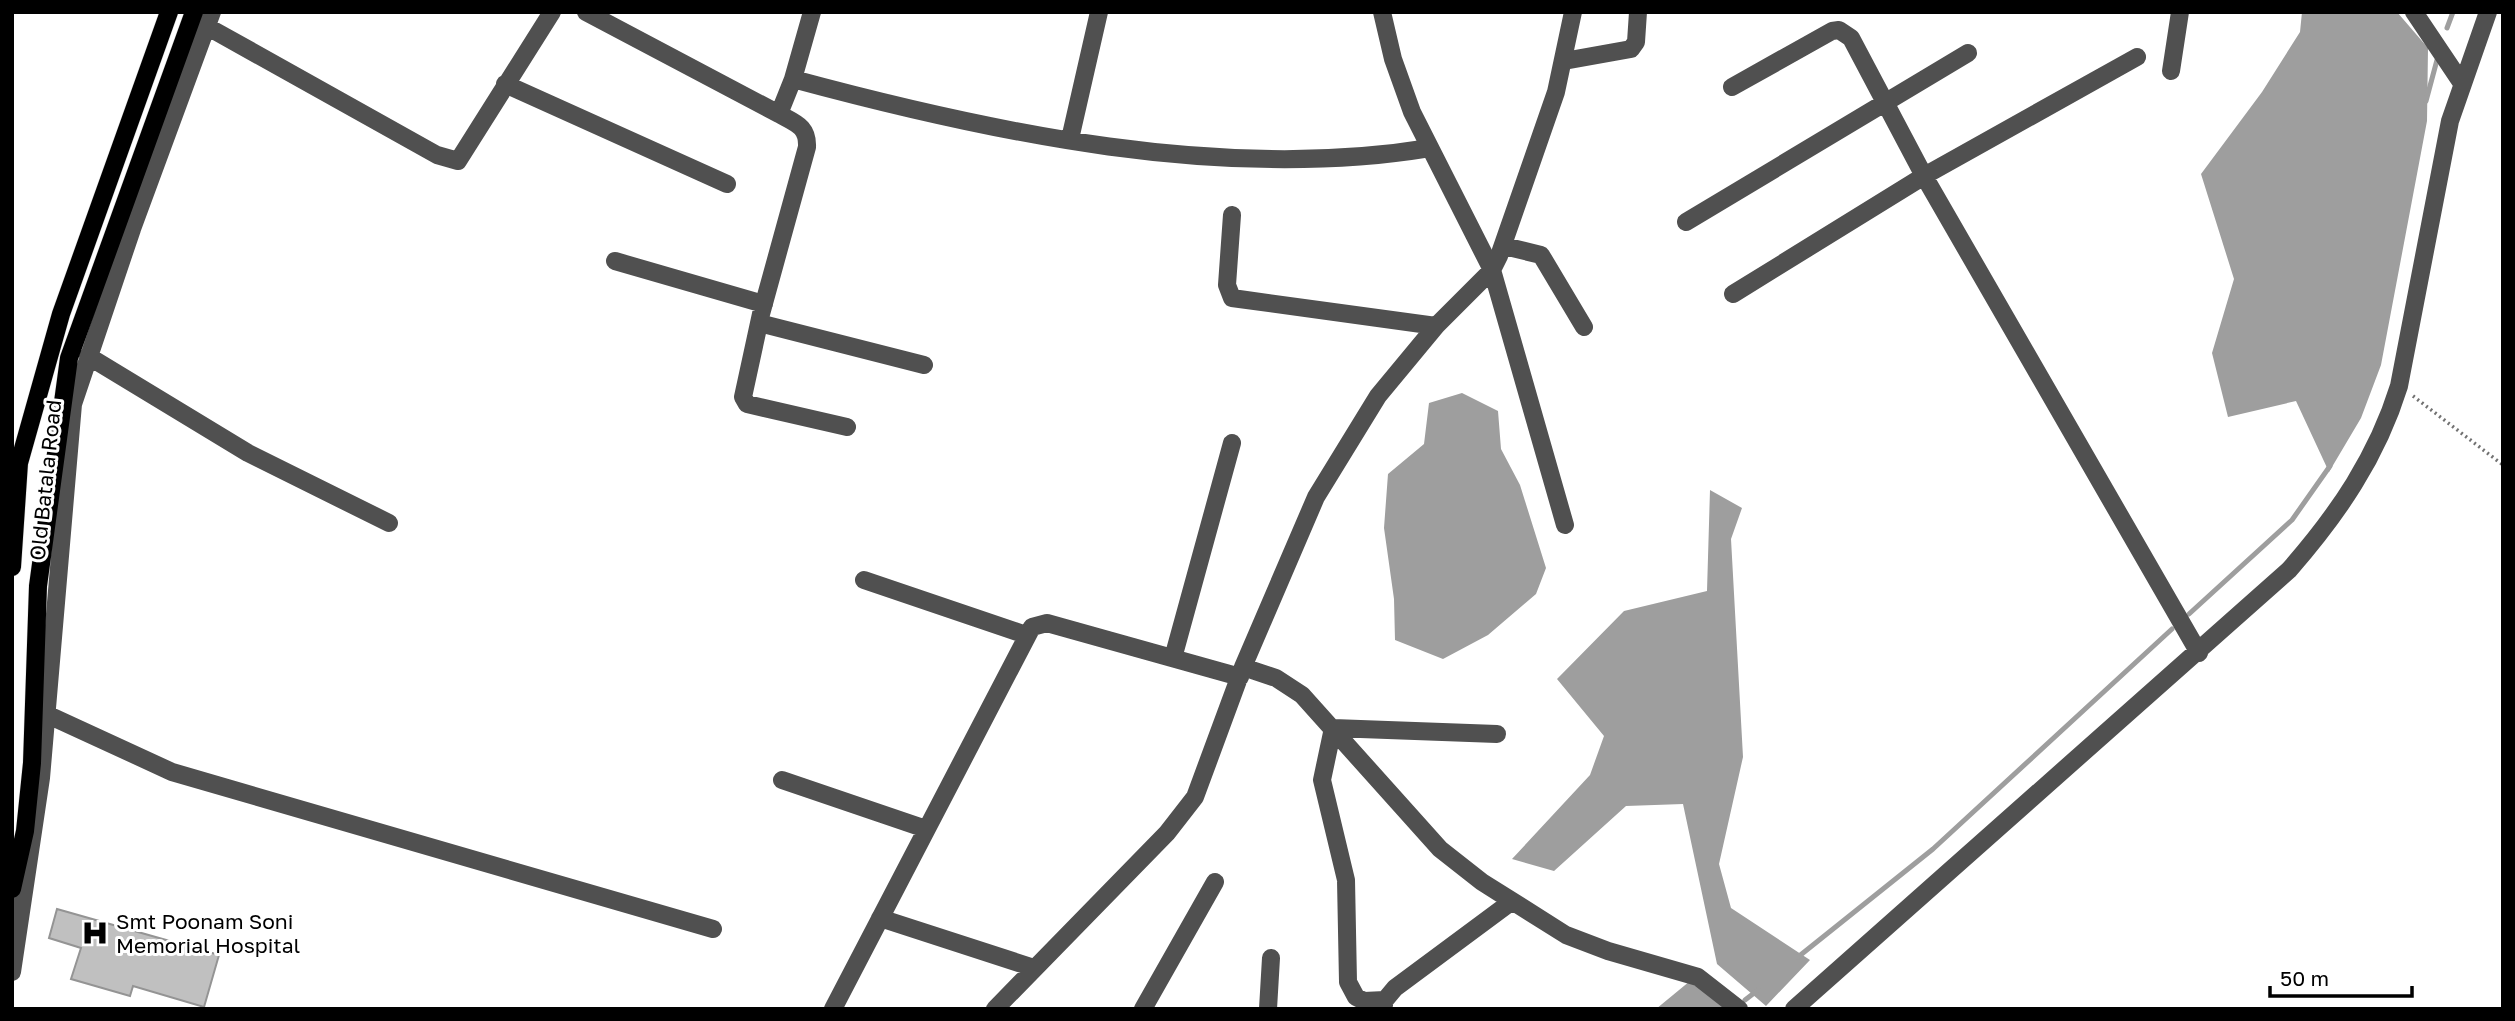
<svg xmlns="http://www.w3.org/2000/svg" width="2515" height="1021" font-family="'Golos Text',sans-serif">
	<rect width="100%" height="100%" fill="#fff"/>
	<path fill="#9e9e9e" d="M 2302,12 L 2397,12 L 2428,48 L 2427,121 L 2381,365 L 2361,418 L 2329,472 L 2296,401 L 2228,417 L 2212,353 L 2234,279 L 2201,174 L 2262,92 L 2300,32 Z
		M 1462,393 L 1498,411 L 1501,449 L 1520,485 L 1546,568 L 1536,594 L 1488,635 L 1443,659 L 1395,640 L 1394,599 L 1384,528 L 1388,474 L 1424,444 L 1429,403 Z
		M 1710,490 L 1742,508 L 1731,539 L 1743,757 L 1719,864 L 1731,908 L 1810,960 L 1766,1006 L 1717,964 L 1683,804 L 1626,806 L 1554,871 L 1512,859 L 1590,775 L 1604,736 L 1557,679 L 1624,611 L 1707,591 Z
		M 1690,981 L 1727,1009 L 1656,1009 Z"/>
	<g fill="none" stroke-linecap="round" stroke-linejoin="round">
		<path stroke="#9e9e9e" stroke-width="5" d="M 2447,28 L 2453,12
			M 2426,101 L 2437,60
			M 2189,614 L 2292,520 L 2330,466
			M 1798,957 L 1933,849 L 2172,629
			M 1745,1000 L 1758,990"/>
	</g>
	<path fill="#c0c0c0" stroke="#949494" stroke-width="2" d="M 57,909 L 219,955 L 204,1007 L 133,986 L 130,996 L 71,979 L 81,948 L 49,938 Z"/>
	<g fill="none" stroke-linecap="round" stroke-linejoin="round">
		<g stroke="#dbdbdb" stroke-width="19">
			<path id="major" d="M 12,567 L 19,463 L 61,314 L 169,12
				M 12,889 L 25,831 L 32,763 L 38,586 L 69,358 L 194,12"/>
		</g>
		<path stroke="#727272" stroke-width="3.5" stroke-dasharray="2 3.5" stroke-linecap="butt" d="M 2413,396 L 2503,465"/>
		<path stroke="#505050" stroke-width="18" d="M 586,12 L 779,114 L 793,79 C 993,133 1223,182 1430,148
			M 1382,12 L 1393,59 L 1412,112 L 1492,270 L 1565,525
			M 2414,12 L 2461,82
			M 206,26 L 437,155 L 458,161 L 552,12
			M 1564,61 L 1631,49 L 1636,42 L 1638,12
			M 2171,71 L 2180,12
			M 793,79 L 812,12
			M 505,84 L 727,184
			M 1732,87 L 1832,31 L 1839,30 L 1851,38 L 1924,176 L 2199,653
			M 779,114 C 795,123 808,126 807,147 L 761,314 L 743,397 L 747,404 L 847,427
			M 1070,139 L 1099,12
			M 1232,215 L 1227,285 L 1232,298 L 1436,326
			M 1686,222 L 1968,53
			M 1504,246 L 1541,255 L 1584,327
			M 615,261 L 764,304
			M 1733,294 L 1924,176 L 2137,57
			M 759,323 L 924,365
			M 88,356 L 248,453 L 389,523
			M 864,580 L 1026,635
			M 1173,658 L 1232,443
			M 1243,667 L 1276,678 L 1302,695 L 1440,849 L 1482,882 L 1566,935 L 1608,951 L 1698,977 L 1739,1009
			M 46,714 L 172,772 L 713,929
			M 782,780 L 926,829
			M 880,918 L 1034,968
			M 12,972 L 41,778 L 73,404 L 132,229 L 212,12
			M 1385,1000 L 1364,1001 L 1356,997 L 1348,982 L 1346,880 L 1322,780 L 1333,728 L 1497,734
			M 833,1009 L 1032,627 L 1047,623 L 1240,677
			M 995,1009 L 1167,833 L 1195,797 L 1243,667 L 1316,497 L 1378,396 L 1436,326 L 1492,270 L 1499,256 L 1556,92 L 1573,12
			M 1143,1009 L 1215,882
			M 1268,1009 L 1271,958
			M 1383,1009 L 1385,1000 L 1395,988 L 1511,902
			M 1794,1009 L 2289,570 C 2338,514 2377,457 2399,386 L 2450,121 L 2488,12"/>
		<use href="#major" stroke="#000" stroke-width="18"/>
	</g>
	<defs>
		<g id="hospital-bare" transform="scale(2.1)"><path d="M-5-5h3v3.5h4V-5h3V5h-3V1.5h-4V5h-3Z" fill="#000" stroke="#fff" stroke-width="2.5" paint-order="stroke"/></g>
	</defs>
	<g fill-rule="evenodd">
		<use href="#hospital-bare" x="95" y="933"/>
	</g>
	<g text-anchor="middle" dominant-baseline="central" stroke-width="6" stroke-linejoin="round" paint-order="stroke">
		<g font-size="21" fill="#000" stroke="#fff">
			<text transform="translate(45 480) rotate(-84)">Old Batala Road</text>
		</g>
		<g font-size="21" fill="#000" stroke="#fff" text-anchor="start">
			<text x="116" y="921">Smt Poonam Soni<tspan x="116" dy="24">Memorial Hospital</tspan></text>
		</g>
	</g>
	<rect width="2515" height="1021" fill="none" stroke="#000000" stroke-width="28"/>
	<path d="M2270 986v10h142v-10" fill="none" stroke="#000000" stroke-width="3.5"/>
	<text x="2280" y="986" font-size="21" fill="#000000" stroke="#ffffff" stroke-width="5" paint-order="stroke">50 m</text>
</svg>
